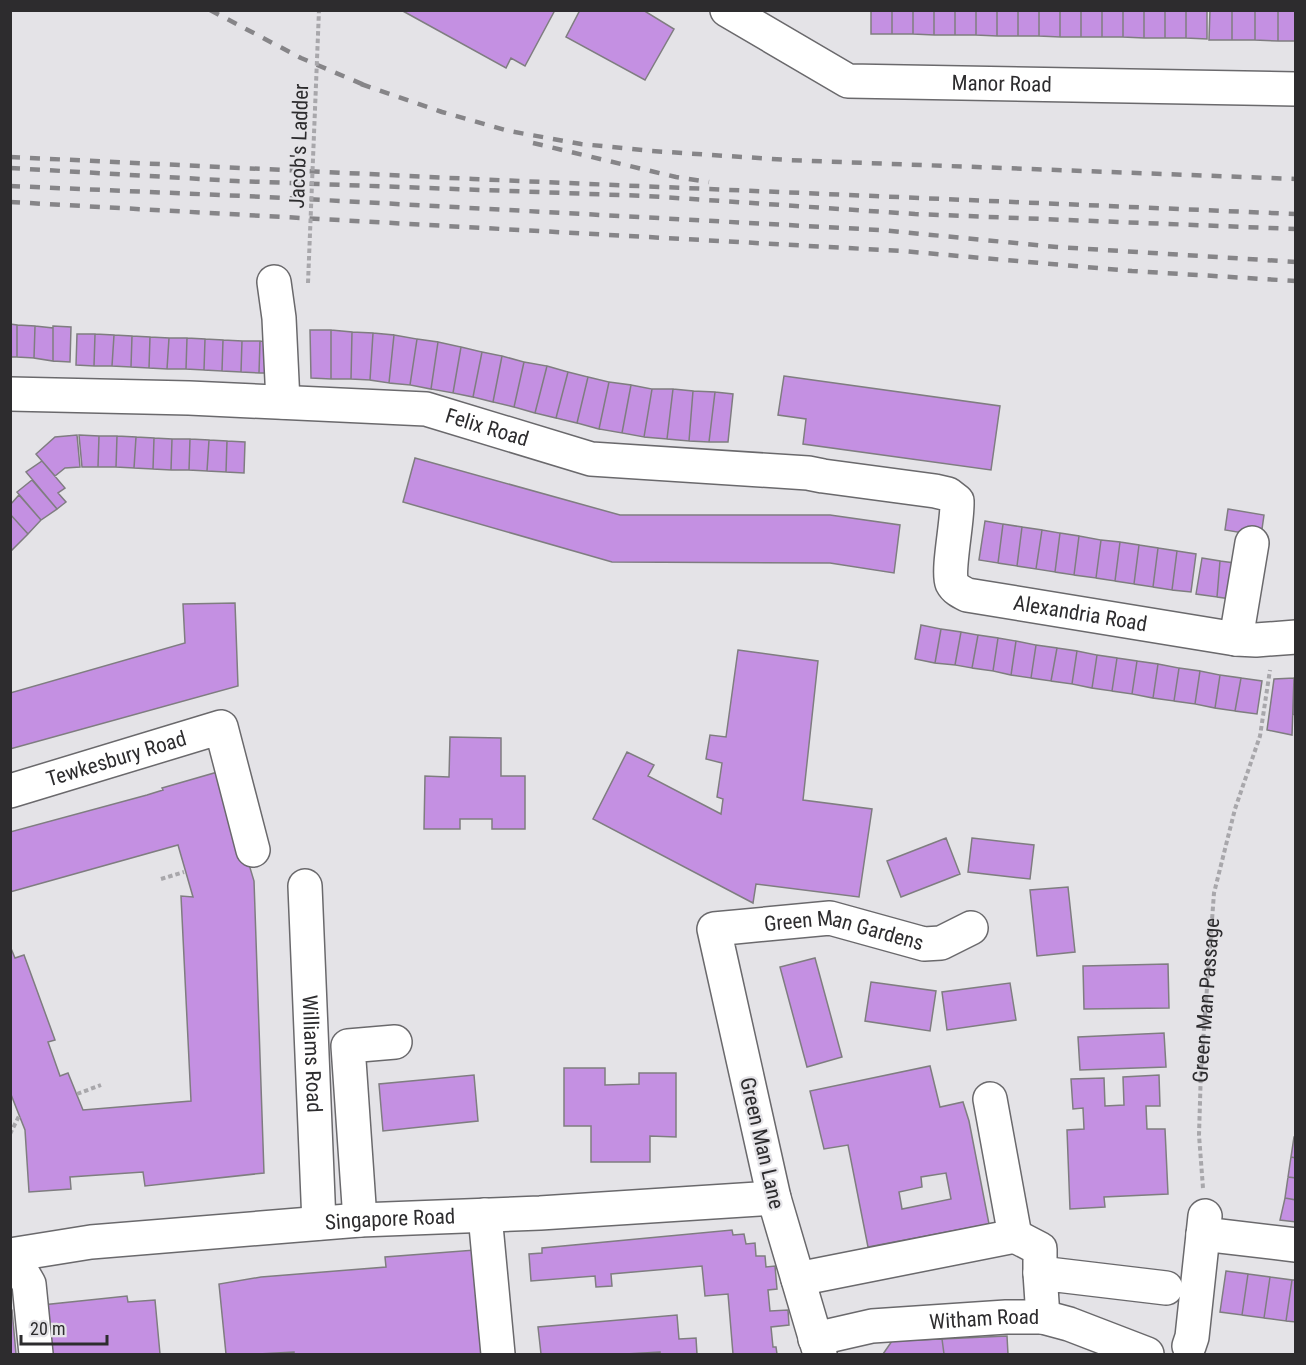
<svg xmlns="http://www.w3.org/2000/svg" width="1306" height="1365" font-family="'Roboto Condensed',sans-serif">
	<rect width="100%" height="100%" fill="#e4e3e7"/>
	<path fill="#c490e2" stroke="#7f7d80" stroke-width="1.5" fill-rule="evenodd" d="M 401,10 L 555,10 L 525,66 L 511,58 L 506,68 Z
		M 580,10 L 643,10 L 674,29 L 645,80 L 566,37 Z
		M 871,10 L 892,10 L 892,34 L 871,34 Z
		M 892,10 L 913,10 L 913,34 L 892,34 Z
		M 913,10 L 934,10 L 934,35 L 913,34 Z
		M 934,10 L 955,10 L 955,35 L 934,35 Z
		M 955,10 L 976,10 L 976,35 L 955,35 Z
		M 976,10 L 997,10 L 997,36 L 976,35 Z
		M 997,10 L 1018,10 L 1018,36 L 997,36 Z
		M 1018,10 L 1039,10 L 1039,36 L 1018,36 Z
		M 1039,10 L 1060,10 L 1060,37 L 1039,36 Z
		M 1060,10 L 1081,10 L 1081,37 L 1060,37 Z
		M 1081,10 L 1102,10 L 1102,37 L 1081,37 Z
		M 1102,10 L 1123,10 L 1123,37 L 1102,37 Z
		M 1123,10 L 1144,10 L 1144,38 L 1123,37 Z
		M 1144,10 L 1165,10 L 1165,38 L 1144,38 Z
		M 1165,10 L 1186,10 L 1186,38 L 1165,38 Z
		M 1186,10 L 1207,10 L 1207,39 L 1186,38 Z
		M 1210,10 L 1232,10 L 1232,40 L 1209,40 Z
		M 1232,10 L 1255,10 L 1255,40 L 1232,40 Z
		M 1255,10 L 1278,10 L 1278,41 L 1255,40 Z
		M 1278,10 L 1296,10 L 1296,41 L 1278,41 Z
		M 10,324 L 17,325 L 17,357 L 10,357 Z
		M 17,325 L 35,326 L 34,358 L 17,357 Z
		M 35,326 L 53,328 L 53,361 L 34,358 Z
		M 53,326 L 71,327 L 70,362 L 53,361 Z
		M 310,330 L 331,330 L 331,379 L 311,378 Z
		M 331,330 L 352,332 L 351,379 L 331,379 Z
		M 352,332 L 373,333 L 370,380 L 351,379 Z
		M 373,333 L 394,335 L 389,383 L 370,380 Z
		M 77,334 L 95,334 L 94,366 L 76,365 Z
		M 95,334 L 114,335 L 112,366 L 94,366 Z
		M 114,335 L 132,336 L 131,367 L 112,366 Z
		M 394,335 L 417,339 L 410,385 L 389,383 Z
		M 132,336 L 150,337 L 149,368 L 131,367 Z
		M 150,337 L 169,338 L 167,369 L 149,368 Z
		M 169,338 L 187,338 L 186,369 L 167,369 Z
		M 187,338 L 205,339 L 204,370 L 186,369 Z
		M 205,339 L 223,340 L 222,371 L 204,370 Z
		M 417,339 L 438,342 L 431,389 L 410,385 Z
		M 223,340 L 242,341 L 241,372 L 222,371 Z
		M 242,341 L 260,341 L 259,373 L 241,372 Z
		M 260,341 L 279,342 L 277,373 L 259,373 Z
		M 438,342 L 461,347 L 453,393 L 431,389 Z
		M 461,347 L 482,352 L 473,397 L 453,393 Z
		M 482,352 L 502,356 L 493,402 L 473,397 Z
		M 502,356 L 524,362 L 514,407 L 493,402 Z
		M 524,362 L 547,366 L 535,413 L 514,407 Z
		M 547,366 L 568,372 L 556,418 L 535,413 Z
		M 568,372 L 588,377 L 577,423 L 556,418 Z
		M 784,376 L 1000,406 L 991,470 L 803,444 L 806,419 L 778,415 Z
		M 588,377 L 609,382 L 599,429 L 577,423 Z
		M 609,382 L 631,385 L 622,433 L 599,429 Z
		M 631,385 L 652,389 L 644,437 L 622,433 Z
		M 652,389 L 673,389 L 667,439 L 644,437 Z
		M 673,389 L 693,391 L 689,441 L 667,439 Z
		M 693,391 L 715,392 L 709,442 L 689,441 Z
		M 715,392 L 733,394 L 728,442 L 709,442 Z
		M 77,435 L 80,467 L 65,468 L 55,476 L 36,454 L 55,437 Z
		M 79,435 L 99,436 L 98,467 L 82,467 Z
		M 99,436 L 117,436 L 116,467 L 98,467 Z
		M 117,436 L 136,437 L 134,468 L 116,467 Z
		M 136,437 L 154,438 L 153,469 L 134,468 Z
		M 154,438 L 172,439 L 171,470 L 153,469 Z
		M 172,439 L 190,439 L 189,470 L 171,470 Z
		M 190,439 L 209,440 L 207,471 L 189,470 Z
		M 209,440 L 227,441 L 226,472 L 207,471 Z
		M 227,441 L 245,442 L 244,473 L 226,472 Z
		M 415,458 L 620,515 L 830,515 L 900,525 L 894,573 L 830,563 L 612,562 L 403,502 Z
		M 42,461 L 65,488 L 58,493 L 66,502 L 57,509 L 26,472 Z
		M 32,480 L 57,509 L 41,520 L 17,492 Z
		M 19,495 L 41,520 L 28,534 L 10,514 L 10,505 Z
		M 1228,509 L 1264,515 L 1261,536 L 1225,530 Z
		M 10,514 L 28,534 L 12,550 L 10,547 Z
		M 985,521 L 1003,524 L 998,563 L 979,560 Z
		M 1003,524 L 1022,527 L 1017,566 L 998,563 Z
		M 1022,527 L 1042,530 L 1036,569 L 1017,566 Z
		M 1042,530 L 1060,533 L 1055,572 L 1036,569 Z
		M 1060,533 L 1079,536 L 1074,575 L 1055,572 Z
		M 1079,536 L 1101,540 L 1096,578 L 1074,575 Z
		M 1101,540 L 1120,542 L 1115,581 L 1096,578 Z
		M 1120,542 L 1139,545 L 1134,584 L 1115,581 Z
		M 1139,545 L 1158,548 L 1153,587 L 1134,584 Z
		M 1158,548 L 1177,551 L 1172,590 L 1153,587 Z
		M 1177,551 L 1196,554 L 1191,592 L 1172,590 Z
		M 1202,558 L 1220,561 L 1217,597 L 1196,594 Z
		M 1220,561 L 1242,564 L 1238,600 L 1217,597 Z
		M 235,603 L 238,686 L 10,749 L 10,693 L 185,643 L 183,604 Z
		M 921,625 L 941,629 L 935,663 L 915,659 Z
		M 941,629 L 961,632 L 955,665 L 935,663 Z
		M 961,632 L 978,635 L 972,668 L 955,665 Z
		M 978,635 L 998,638 L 993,671 L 972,668 Z
		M 998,638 L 1016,641 L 1011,675 L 993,671 Z
		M 1016,641 L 1036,645 L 1031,678 L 1011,675 Z
		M 1036,645 L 1057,648 L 1051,681 L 1031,678 Z
		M 1057,648 L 1077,651 L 1072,684 L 1051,681 Z
		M 738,650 L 818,661 L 803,800 L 872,809 L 859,897 L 756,884 L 753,903 L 593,819 L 627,752 L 654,765 L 648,776 L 721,814 L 723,799 L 717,797 L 722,763 L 706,759 L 710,735 L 726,737 Z
		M 1077,651 L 1097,655 L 1092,688 L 1072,684 Z
		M 1097,655 L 1117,658 L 1112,691 L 1092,688 Z
		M 1117,658 L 1137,661 L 1132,694 L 1112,691 Z
		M 1137,661 L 1158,664 L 1153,698 L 1132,694 Z
		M 1158,664 L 1179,668 L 1174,701 L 1153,698 Z
		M 1179,668 L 1200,671 L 1195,704 L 1174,701 Z
		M 1200,671 L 1220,675 L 1215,708 L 1195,704 Z
		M 1220,675 L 1241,678 L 1235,711 L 1215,708 Z
		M 1241,678 L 1262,681 L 1257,714 L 1235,711 Z
		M 1294,678 L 1292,735 L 1267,730 L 1274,679 Z
		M 1294,678 L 1296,678 L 1296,714 L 1293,715 Z
		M 450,737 L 501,738 L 501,776 L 525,776 L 525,829 L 492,829 L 492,819 L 460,819 L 460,829 L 424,829 L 425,776 L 449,777 Z
		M 221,771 L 254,881 L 264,1173 L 145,1186 L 143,1172 L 70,1177 L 71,1189 L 29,1192 L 25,1130 L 10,1092 L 10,946 L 15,958 L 24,955 L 55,1040 L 48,1042 L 60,1076 L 68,1073 L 83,1110 L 191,1101 L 181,896 L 193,897 L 178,845 L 10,892 L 10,832 L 147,795 L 163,790 L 162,788 Z
		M 946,838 L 960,874 L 901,897 L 887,861 Z
		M 972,838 L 1034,845 L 1030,879 L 968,872 Z
		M 1068,887 L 1075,952 L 1037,956 L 1030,890 Z
		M 815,958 L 842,1057 L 807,1067 L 780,967 Z
		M 1168,964 L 1169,1008 L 1084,1009 L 1083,966 Z
		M 871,982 L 936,991 L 930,1031 L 865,1021 Z
		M 1010,983 L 1016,1020 L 947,1030 L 942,992 Z
		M 1164,1033 L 1166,1067 L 1080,1070 L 1078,1037 Z
		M 930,1066 L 940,1107 L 963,1102 L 969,1121 L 989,1224 L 868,1247 L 848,1145 L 824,1149 L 810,1091 ZM 946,1173 L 951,1199 L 902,1209 L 899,1192 L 922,1187 L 921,1177 Z
		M 564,1068 L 605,1068 L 605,1085 L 639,1084 L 639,1073 L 676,1073 L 676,1137 L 650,1136 L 650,1162 L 591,1162 L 591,1126 L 564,1126 Z
		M 474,1075 L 478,1121 L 383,1131 L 379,1084 Z
		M 1159,1075 L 1160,1106 L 1146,1106 L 1147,1129 L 1165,1129 L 1168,1194 L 1104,1197 L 1105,1207 L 1070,1209 L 1067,1130 L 1084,1129 L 1083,1108 L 1073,1109 L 1071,1079 L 1104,1078 L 1105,1106 L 1124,1105 L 1123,1077 Z
		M 1294,1137 L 1296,1137 L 1296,1158 L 1291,1157 Z
		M 1291,1157 L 1296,1158 L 1296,1178 L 1288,1177 Z
		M 1288,1177 L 1296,1178 L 1296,1200 L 1285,1198 Z
		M 1285,1198 L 1296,1200 L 1296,1222 L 1280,1220 Z
		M 732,1230 L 733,1235 L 744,1234 L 746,1244 L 755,1243 L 756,1256 L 765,1256 L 766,1267 L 775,1266 L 777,1289 L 768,1290 L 770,1311 L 788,1310 L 789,1325 L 771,1327 L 773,1347 L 776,1347 L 777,1354 L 733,1354 L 728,1294 L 705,1296 L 702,1266 L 611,1274 L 612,1286 L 596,1287 L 595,1276 L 531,1281 L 529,1254 L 542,1253 L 542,1248 Z
		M 475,1250 L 484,1354 L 294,1354 L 294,1352 L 258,1354 L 226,1354 L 219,1284 L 261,1277 L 386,1267 L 385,1257 Z
		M 1226,1271 L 1248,1274 L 1242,1315 L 1220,1312 Z
		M 1248,1274 L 1270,1277 L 1264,1318 L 1242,1315 Z
		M 1270,1277 L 1292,1280 L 1286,1321 L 1264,1318 Z
		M 1292,1280 L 1296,1280 L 1296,1322 L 1286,1321 Z
		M 127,1296 L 128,1302 L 155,1300 L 160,1354 L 46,1354 L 42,1305 Z
		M 10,1308 L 12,1310 L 16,1354 L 10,1354 Z
		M 677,1315 L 679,1339 L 696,1338 L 697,1354 L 660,1354 L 660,1352 L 625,1354 L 541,1354 L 538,1327 Z
		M 1007,1336 L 1008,1354 L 944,1354 L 942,1339 Z
		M 942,1339 L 944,1354 L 883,1354 L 892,1341 Z"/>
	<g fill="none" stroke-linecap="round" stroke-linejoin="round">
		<g stroke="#6a696c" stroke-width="36">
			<g id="minor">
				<path id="s2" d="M 727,10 L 848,81 L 1296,89"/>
				<path d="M 274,282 L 279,318 L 283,402"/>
				<path id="s3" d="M 10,394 L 189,398 L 426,409 L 591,459 L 808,473 L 823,476 L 935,491 L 948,494 L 957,501 C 958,520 947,570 952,583 C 955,589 961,592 967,595 L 1236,639 L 1256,640 L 1296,637"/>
				<path d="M 1236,639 L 1252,543"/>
				<path id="s4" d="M 10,791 L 221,727 L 253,850"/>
				<path id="s5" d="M 305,886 L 319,1223"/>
				<path d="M 485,1215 L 498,1354"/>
				<path d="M 360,1220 L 348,1046 L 395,1042"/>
				<path d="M 1203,1234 L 1296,1245"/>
				<path d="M 1015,1236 L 1040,1249 L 1040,1273"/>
				<path id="s6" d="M 10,1255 L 91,1242 L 360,1220 L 540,1213 L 774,1198"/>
				<path d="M 12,1255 L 29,1284 L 36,1354"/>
				<path d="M 798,1279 L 1015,1236 L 990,1099"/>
				<path d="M 1043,1317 L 1040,1273 L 1166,1288"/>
				<path id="s7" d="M 815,1339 L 872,1326 L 1006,1317 L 1043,1317 L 1069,1324 L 1147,1354"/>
				<path d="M 1189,1346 L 1192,1337 L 1205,1216"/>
				<path id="s8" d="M 820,1354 L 774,1198 L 714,929 L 830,918 L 924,944 L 941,943 L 971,928"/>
			</g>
		</g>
		<g stroke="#a8a7ab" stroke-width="4" stroke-dasharray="4.5 3" stroke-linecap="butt">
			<path d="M 161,879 L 184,872"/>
			<path d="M 77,1094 L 101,1085"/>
			<path d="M 10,1134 L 19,1116"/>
			<path id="s1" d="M 1203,1188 L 1199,1135 L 1201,1069 L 1214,893 L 1235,809 L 1260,736 L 1270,670"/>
		</g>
		<use href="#minor" stroke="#fff" stroke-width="33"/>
		<path stroke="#868588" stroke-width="4.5" stroke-dasharray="10 10" stroke-linecap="butt" d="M 210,10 L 301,58 L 369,87
			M 361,84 L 442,112 L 509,131 L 581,144 L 652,151 L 788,160 L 1296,179
			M 533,143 L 676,177 L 709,182
			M 10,157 L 473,179 L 1296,214
			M 10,168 L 236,181 L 647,196 L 915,214 L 1296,229
			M 10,186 L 267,197 L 880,230 L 1057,247 L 1296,262
			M 10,202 L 902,251 L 1132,271 L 1296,281"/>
		<path stroke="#a8a7ab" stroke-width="4" stroke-dasharray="4.5 3" stroke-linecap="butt" d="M 308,283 L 319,10"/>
	</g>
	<g text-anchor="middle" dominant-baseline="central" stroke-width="4.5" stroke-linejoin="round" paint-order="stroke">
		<g font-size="21" fill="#2d2c2e" stroke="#e4e3e7">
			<text stroke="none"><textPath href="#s2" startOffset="294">Manor Road</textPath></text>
			<text transform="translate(299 146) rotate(-88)">Jacob's Ladder</text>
			<text stroke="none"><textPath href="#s3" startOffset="480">Felix Road</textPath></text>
			<text stroke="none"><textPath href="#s3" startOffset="1176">Alexandria Road</textPath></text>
			<text stroke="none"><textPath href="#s4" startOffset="111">Tewkesbury Road</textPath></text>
			<text stroke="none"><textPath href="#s8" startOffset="570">Green Man Gardens</textPath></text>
			<text stroke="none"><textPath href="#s1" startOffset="188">Green Man Passage</textPath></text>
			<text stroke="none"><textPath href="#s5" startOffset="168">Williams Road</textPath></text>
			<text transform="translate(762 1143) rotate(77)">Green Man Lane</text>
			<text stroke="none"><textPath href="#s6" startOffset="382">Singapore Road</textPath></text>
			<text stroke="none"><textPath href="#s7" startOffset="171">Witham Road</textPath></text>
		</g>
	</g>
	<rect width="1306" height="1365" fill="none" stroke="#2d2c2e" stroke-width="24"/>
	<path d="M21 1335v9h86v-9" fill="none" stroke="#2d2c2e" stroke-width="3"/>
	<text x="30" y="1335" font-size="18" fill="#2d2c2e" stroke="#e4e3e7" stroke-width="4.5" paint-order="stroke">20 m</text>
</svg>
